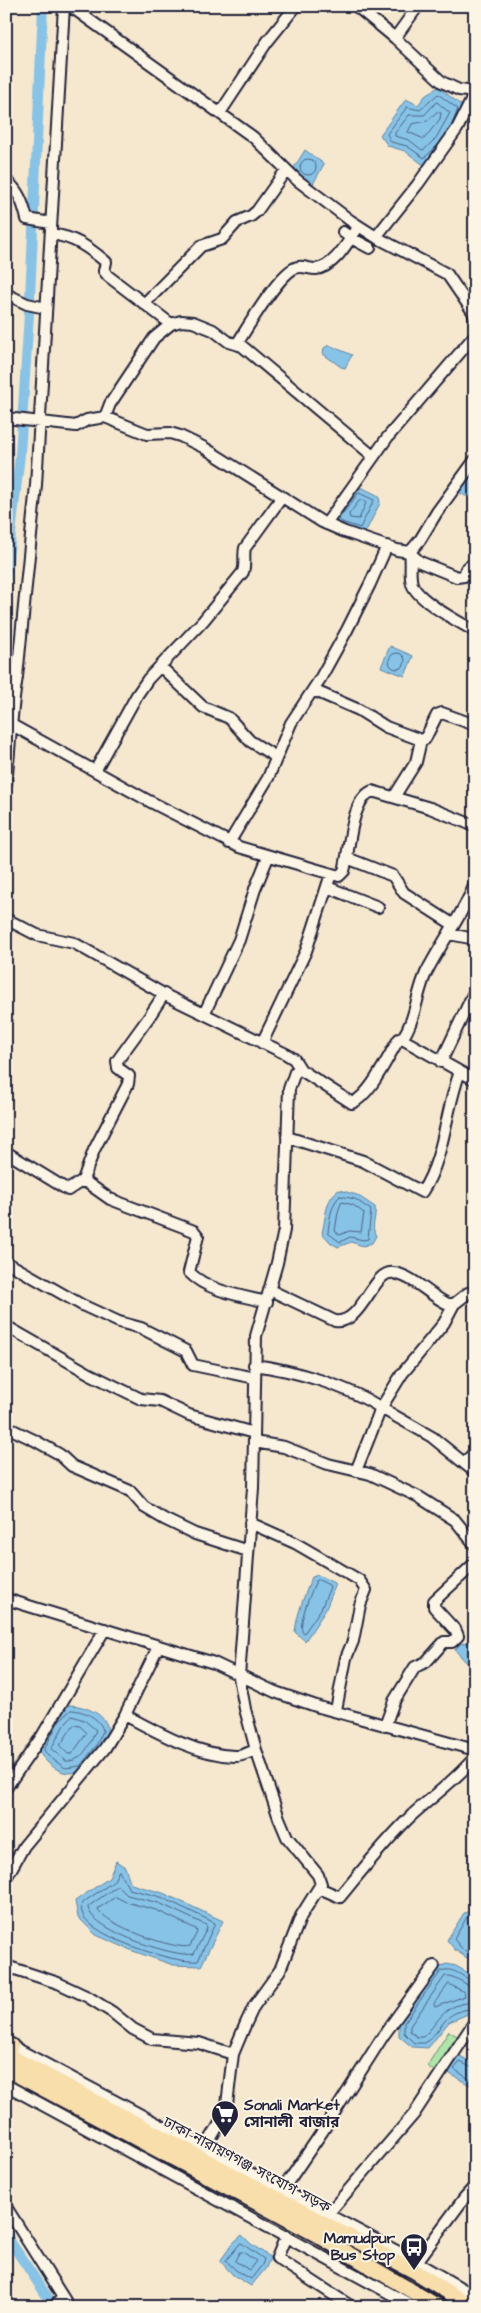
<svg xmlns="http://www.w3.org/2000/svg" width="481" height="2313" font-family="'Architects Daughter','Noto Sans Bengali',sans-serif">
	<rect width="100%" height="100%" fill="#f6e8ce"/>
	<filter id="ink" filterUnits="userSpaceOnUse"><feTurbulence type="fractalNoise" baseFrequency=".02" numOctaves="2"/><feDisplacementMap in="SourceGraphic" scale="10" xChannelSelector="R" yChannelSelector="G"/><feConvolveMatrix kernelMatrix="1 2 1 2 8 2 1 2 1" color-interpolation-filters="sRGB"/></filter>
	<g filter="url(#ink)">
		<path fill="#aee6a9" stroke="#688472" d="M 449,2031 L 462,2039 L 438,2074 L 427,2066 Z"/>
		<path fill="#87c3e7" stroke="#5f83a2" d="M 438,87 L 465,108 L 456,128 L 425,166 L 405,151 L 388,146 L 380,135 L 406,99 L 418,105 L 425,96 Z
			M 305,150 L 324,164 L 313,184 L 292,171 Z
			M 329,345 L 352,355 L 345,368 L 341,367 L 323,354 L 324,348 Z
			M 475,468 L 475,497 L 466,496 L 457,492 Z
			M 357,488 L 363,488 L 379,496 L 380,503 L 366,531 L 361,533 L 339,526 L 332,520 Z
			M 390,646 L 413,656 L 405,676 L 381,667 Z
			M 339,1190 L 357,1195 L 375,1207 C 377,1217 370,1226 376,1236 L 372,1243 L 363,1246 L 351,1242 L 338,1247 L 331,1243 L 322,1233 C 326,1218 325,1198 339,1190 Z
			M 318,1575 L 336,1584 L 325,1611 L 305,1641 L 295,1632 C 297,1613 305,1594 312,1577 Z
			M 475,1640 L 475,1672 L 455,1650 L 460,1644 Z
			M 69,1705 C 82,1705 104,1713 107,1726 C 110,1736 89,1767 80,1771 C 64,1778 47,1765 39,1752 C 42,1736 56,1714 69,1705 Z
			M 116,1861 L 125,1867 L 131,1884 L 163,1893 L 223,1921 L 201,1966 L 173,1965 L 133,1951 L 96,1935 L 78,1917 L 75,1901 L 109,1878 Z
			M 470,1911 L 475,1912 L 475,1954 L 467,1958 L 455,1950 L 447,1940 L 464,1913 Z
			M 447,1964 L 456,1966 L 475,1977 L 475,2011 L 449,2022 L 428,2048 L 412,2047 L 399,2036 L 399,2022 L 438,1967 Z
			M 458,2056 L 475,2065 L 475,2088 L 450,2074 L 449,2070 Z
			M 242,2235 L 251,2244 L 270,2257 L 266,2268 L 251,2286 L 233,2275 L 220,2261 L 233,2243 Z"/>
		<g fill="none" stroke-linecap="round" stroke-linejoin="round">
			<path stroke="#4a6280" stroke-width="1" d="M 437,102 L 450,113 L 436,138 L 425,149 L 422,150 L 409,140 L 395,136 L 395,133 L 409,115 L 424,115 Z
				M 437,112 L 441,113 L 440,119 L 424,139 L 408,132 L 412,124 L 427,121 Z
				M 438,145 L 424,158 L 407,146 L 391,142 L 387,134 L 407,107 L 420,110 L 438,94 L 458,109 L 451,127
				M300 167a8 8 0 1 1 16 0a8 8 0 1 1-16 0Z
				M 359,493 L 374,500 L 360,528 L 342,522 L 339,519 Z
				M 362,500 L 366,503 L 359,519 L 350,518 L 349,514 L 359,501 Z
				M389 661a8 8 0 1 1 16 0a8 8 0 1 1-16 0Z
				M 340,1196 L 355,1199 L 371,1210 L 368,1239 L 363,1240 L 350,1237 L 340,1242 L 328,1233 C 329,1222 331,1203 340,1196 Z
				M 342,1202 L 353,1205 L 364,1213 L 361,1232 L 349,1231 L 340,1235 L 335,1231 L 338,1212 Z
				M 319,1580 L 329,1585 L 330,1587 L 321,1609 L 305,1632 L 303,1633 C 297,1625 311,1592 316,1581 Z
				M 71,1710 C 82,1710 101,1718 103,1731 L 96,1746 L 80,1766 L 65,1768 L 47,1755 L 44,1750 L 59,1721 Z
				M 72,1716 L 84,1720 L 96,1730 C 90,1744 83,1762 66,1761 L 51,1749 L 64,1725 Z
				M 74,1725 L 80,1726 L 87,1733 L 72,1754 L 68,1754 L 60,1746 Z
				M 119,1871 L 129,1889 L 161,1897 L 215,1923 L 198,1961 C 174,1964 93,1937 83,1915 C 81,1911 81,1906 82,1903 L 113,1882 Z
				M 118,1886 L 127,1895 L 159,1903 L 206,1925 L 207,1928 L 194,1954 C 174,1958 89,1929 88,1907 Z
				M 116,1897 L 126,1902 L 156,1910 L 196,1929 L 197,1932 L 190,1946 C 175,1951 104,1924 98,1909 Z
				M 475,1917 L 467,1917 L 454,1939 L 464,1951 L 475,1951
				M 475,1981 C 462,1979 455,1966 441,1971 L 404,2023 L 404,2033 L 414,2043 L 425,2043 C 447,2026 440,2012 475,2008
				M 449,1984 L 464,1992 L 465,1996 L 435,2007 L 434,2004 Z
				M 475,1987 C 464,1986 457,1975 445,1976 L 410,2026 L 410,2031 L 417,2037 L 423,2037 C 442,2019 442,2004 475,2002
				M 475,2069 L 460,2062 L 454,2069 L 475,2083
				M 241,2243 L 264,2259 L 262,2265 L 251,2279 L 237,2271 L 226,2261 Z
				M 240,2252 L 243,2252 L 256,2261 L 249,2270 L 235,2261 Z"/>
			<path stroke="#87c3e7" stroke-width="10" d="M 6,578 L 20,455 L 30,298 L 43,6
				M 6,2235 L 54,2307"/>
			<g stroke="#22223b" stroke-width="14">
				<path id="minor" d="M 70,6 L 253,137 L 297,180 L 351,221 L 376,237 L 447,274 L 473,312 L 475,318
					M 356,6 L 395,38 L 442,82 L 459,90 L 475,92
					M 395,38 L 418,6
					M 220,113 L 267,42 L 296,6
					M 6,180 C 19,191 23,203 27,219 L 51,223
					M 343,232 L 351,238 L 370,248
					M 51,234 C 74,237 88,247 106,262 L 104,271 L 108,276 L 171,324
					M 376,237 L 418,184 L 457,129 L 475,93
					M 6,294 L 27,304 L 46,308
					M 145,303 L 201,246 L 222,239 L 237,222 L 251,216 L 257,211 L 286,170
					M 237,344 C 249,325 276,279 293,269 C 301,264 307,269 316,269 C 335,267 349,240 359,226
					M 105,417 L 110,404 L 154,338 L 171,324 L 181,321 L 193,322 L 213,330 L 229,342 L 242,346 L 373,456
					M 6,418 L 76,426 L 87,420 L 105,417 L 147,434 L 170,433 L 180,436 L 203,447 L 322,522 L 345,532 L 397,550 L 410,552 L 420,540 L 437,512 L 475,460
					M 326,524 L 387,438 L 475,335
					M 410,552 C 412,563 409,574 412,584 C 418,601 459,622 475,631
					M 410,553 L 420,562 L 457,577 L 464,576 L 466,569 L 475,562
					M 160,666 L 203,707 L 229,718 L 250,741 L 276,757
					M 313,690 L 359,710 L 386,727 L 421,740 L 425,739 L 437,715 L 442,713 L 475,725
					M 12,725 L 149,801 L 239,847 L 339,876 L 344,871 C 350,850 350,801 372,791 L 430,808 L 475,826
					M 95,771 L 137,695 L 148,679 L 203,621 L 243,572 C 246,563 243,556 245,548 L 282,497
					M 6,784 C 10,748 11,712 17,677 L 36,485 L 64,6
					M 394,797 L 416,762 L 421,740
					M 229,843 L 268,778 L 291,723 L 320,679 L 347,630 L 370,584 L 387,546
					M 347,858 L 393,876 L 404,893 L 454,925
					M 327,887 L 378,907
					M 6,919 L 37,935 L 74,943 L 169,997 L 286,1054 L 294,1059 L 301,1070 L 352,1103 C 371,1095 388,1056 399,1039 L 402,1039 C 416,1019 416,995 426,973 C 441,943 462,916 475,884
					M 449,934 L 475,939
					M 204,1014 L 239,940 L 255,889 L 268,857
					M 402,1039 L 475,1080
					M 262,1043 L 306,951 L 331,874
					M 441,1062 L 475,990
					M 287,1137 L 363,1161 L 422,1192 C 445,1157 445,1111 460,1072
					M 6,1152 L 68,1190 L 83,1180 L 110,1199 L 194,1231 L 198,1236 L 189,1272 C 207,1291 242,1296 267,1302
					M 83,1180 L 94,1150 L 128,1084 L 129,1076 L 118,1068 L 117,1061 L 149,1017 L 164,994
					M 6,1262 L 82,1305 L 119,1322 L 141,1328 L 186,1351 L 193,1365 L 255,1378
					M 270,1290 L 335,1321 C 363,1325 373,1268 394,1273 C 415,1277 430,1296 448,1304 L 454,1304 L 468,1293 L 475,1293
					M 6,1326 L 90,1374 L 141,1399 L 160,1401 L 189,1415 L 254,1433
					M 254,1365 C 293,1370 348,1386 381,1408 L 402,1374 L 444,1323 L 454,1304
					M 6,1430 L 13,1430 L 34,1440 L 59,1454 L 72,1466 L 130,1491 L 144,1507 L 164,1519 L 195,1534 L 248,1551
					M 254,1442 L 284,1447 L 328,1464 L 370,1474 L 419,1497 L 455,1520 L 475,1545
					M 465,1462 L 475,1452
					M 356,1471 L 381,1408 L 432,1437 L 475,1472
					M 250,1523 L 295,1543 L 359,1580 L 366,1590 L 360,1605 L 353,1641 L 346,1658 L 336,1710
					M 6,1599 L 214,1663 L 275,1692 L 319,1707 L 475,1750
					M 125,1715 C 157,1732 197,1755 234,1756 C 241,1757 249,1752 256,1750
					M 385,1726 L 394,1701 L 415,1667 L 426,1662 L 444,1642 L 452,1642 L 458,1636 L 456,1631 L 434,1607 L 434,1601 L 475,1563
					M 6,1788 L 42,1736 L 105,1629
					M 6,1878 L 24,1846 L 105,1748 L 125,1715 L 158,1647
					M 319,1888 L 340,1897 C 363,1869 386,1840 412,1815 C 433,1796 457,1779 475,1757
					M 6,1966 L 58,1983 L 88,1997 L 112,2012 L 133,2029 L 152,2039 L 199,2043 L 233,2054
					M 6,2043 L 402,2254 L 475,2296
					M 6,2085 L 415,2307
					M 205,2148 L 226,2113 L 233,2054 L 246,2023 L 254,2006 L 280,1970 L 301,1916 L 321,1884 L 318,1875 L 287,1837 L 279,1818 L 256,1750 L 245,1709 L 239,1677 L 253,1488 L 256,1336 L 277,1263 L 284,1230 L 289,1089 L 295,1072 L 301,1070
					M 280,2188 L 290,2179 L 322,2132 L 383,2036 L 434,1966
					M 6,2207 L 69,2307
					M 328,2214 L 414,2114 L 475,2021
					M 286,2236 L 277,2258 L 352,2307
					M 413,2267 L 465,2197 L 475,2186
					M 53,2307 L 63,2298"/>
			</g>
			<g stroke="#22223b" stroke-width="18">
				<path id="major" d="M 11,2046 L 6,2054 L 414,2271 L 472,2307
					M 6,2069 L 317,2235 L 439,2307"/>
			</g>
			<use href="#minor" stroke="#fcf5e5" stroke-width="10"/>
			<use href="#major" stroke="#f8deab" stroke-width="14"/>
		</g>
	</g>
	<defs>
		<g id="supermarket-pin" transform="scale(1.4375)"><path d="M0 17L-7.5 6A9.5 9.5 0 1 1 7.5 6Z" fill="#22223b" stroke="#fcf5e5"/><path d="M-6-5.5h2.5l.6 2H6L4.5 2H-2.5L-4.4-4H-6ZM-1.5 3.2a1.3 1.3 0 1 0 .1 0ZM3 3.2a1.3 1.3 0 1 0 .1 0Z" fill="#fff"/></g>
		<g id="bus-pin" transform="scale(1.4375)"><path d="M0 17L-7.5 6A9.5 9.5 0 1 1 7.5 6Z" fill="#22223b" stroke="#fcf5e5"/><path d="M-5-6H5V4H4V6H2V4H-2V6H-4V4H-5ZM-3.5-4V0h7V-4ZM-3.5 1.2v1.5H-2V1.2ZM2 1.2v1.5H3.5V1.2Z" fill="#fff"/></g>
	</defs>
	<g fill-rule="evenodd">
		<use href="#supermarket-pin" x="225" y="2114"/>
		<use href="#bus-pin" x="414" y="2247"/>
	</g>
	<g text-anchor="middle" dominant-baseline="central" stroke-width="4" stroke-linejoin="round" paint-order="stroke">
		<g font-size="15" font-weight="bold" fill="#22223b" stroke="#fcf5e5" text-anchor="start">
			<text x="244" y="2105">Sonali Market<tspan x="244" dy="17">সোনালী বাজার</tspan></text>
			<text x="395" y="2238" text-anchor="end">Mamudpur<tspan x="395" dy="17">Bus Stop</tspan></text>
		</g>
		<g font-size="15" fill="#22223b" stroke="#fcf5e5">
			<text transform="translate(247 2165) rotate(28)">ঢাকা-নারায়ণগঞ্জ সংযোগ সড়ক</text>
		</g>
	</g>
	<rect width="481" height="2313" fill="none" stroke="#fcf5e5" stroke-width="25"/>
	<rect x="12" y="12" width="456" height="2288" fill="none" stroke="#22223b" stroke-width="2" filter="url(#ink)"/>
</svg>
